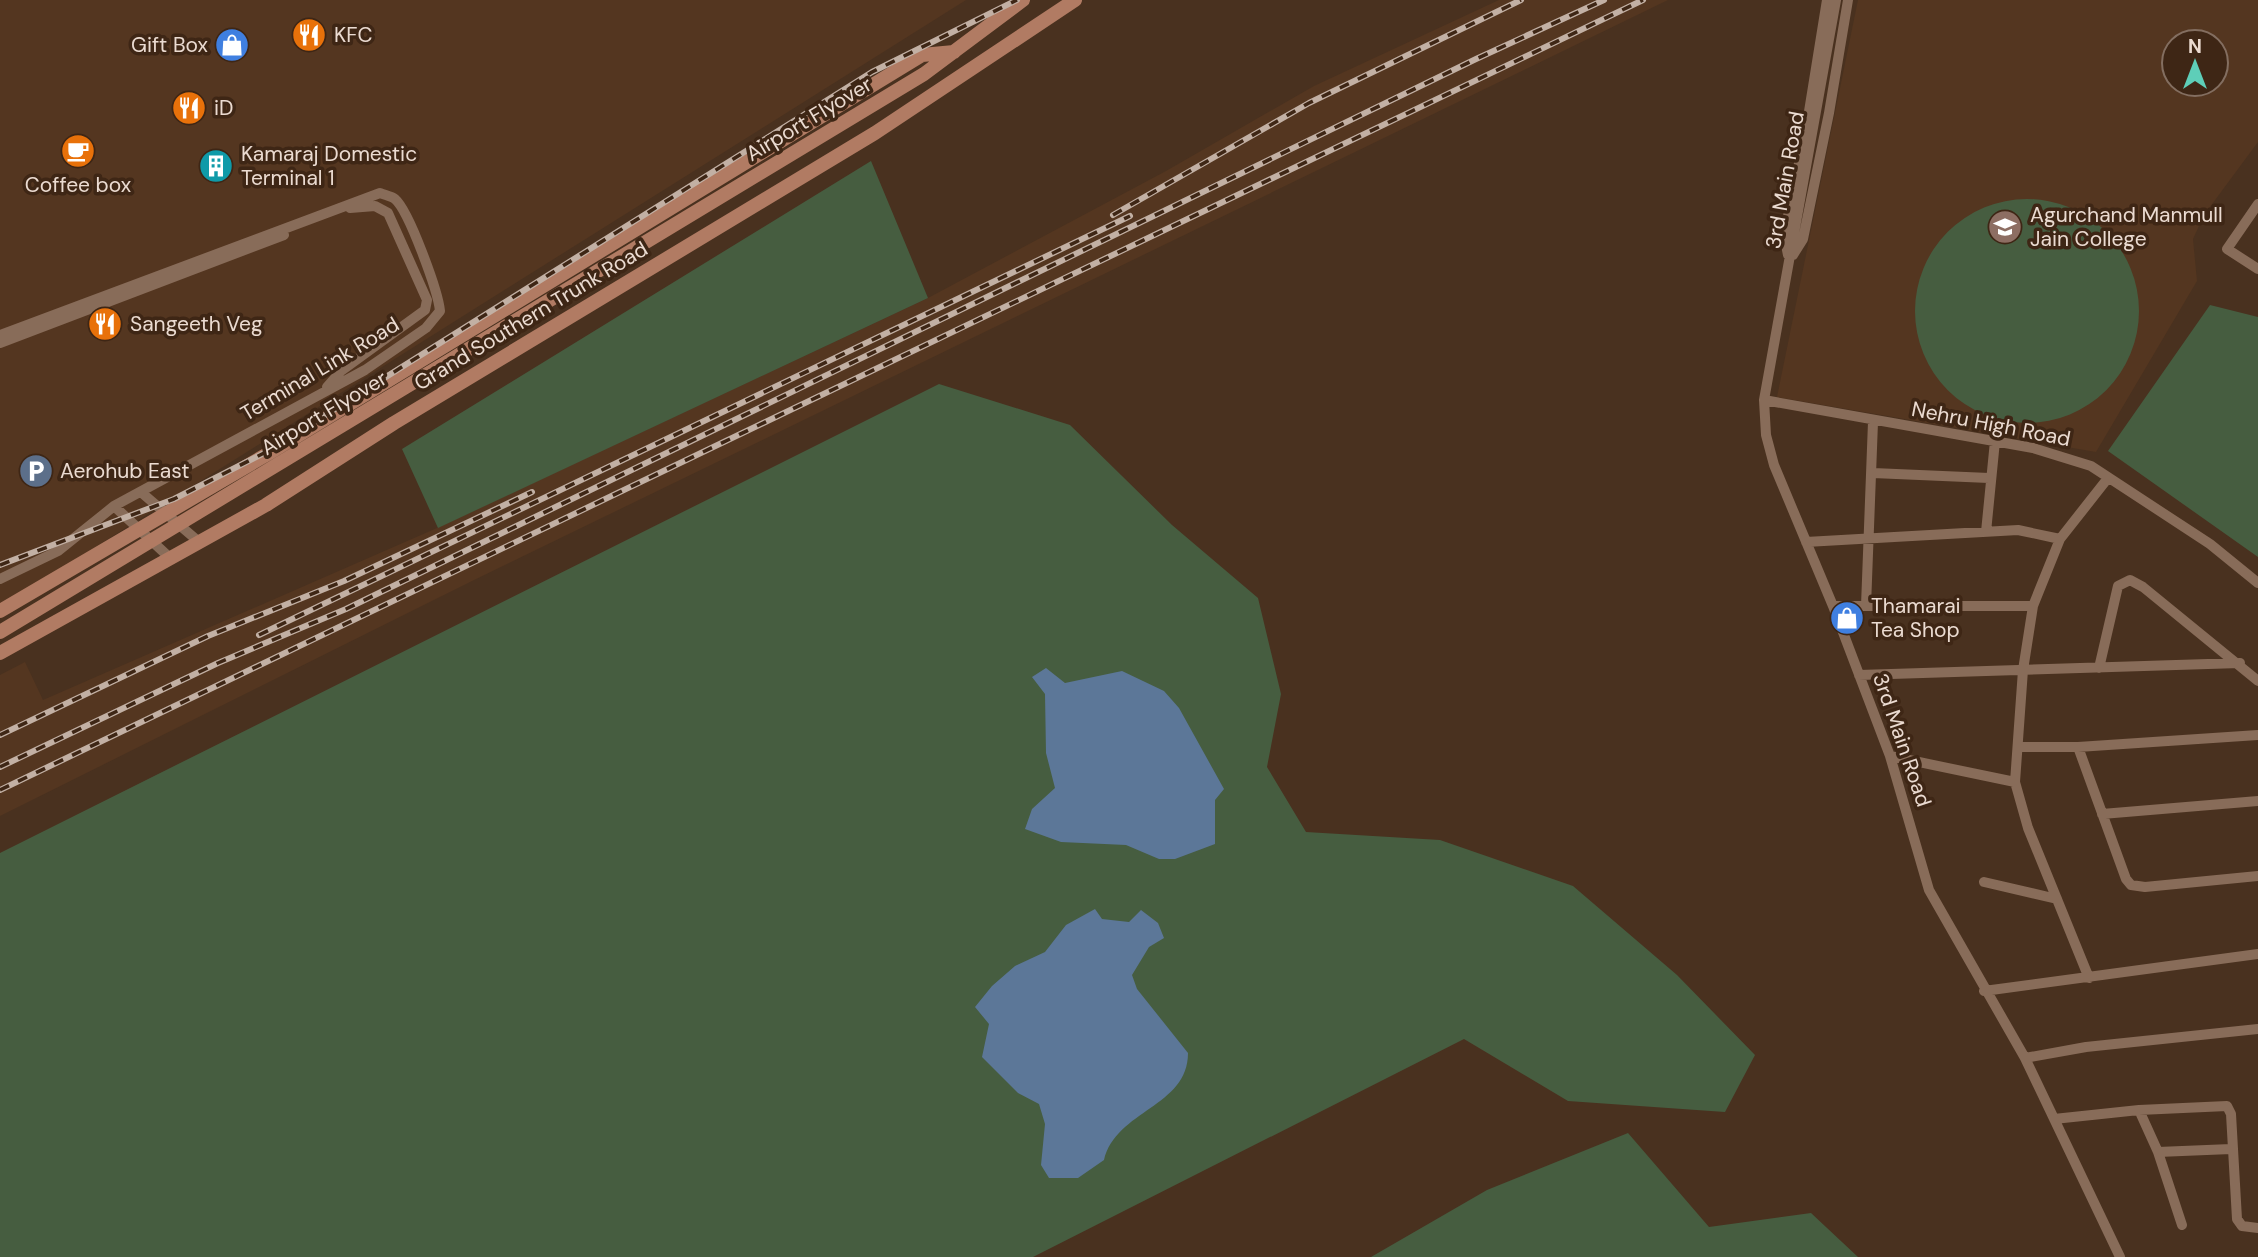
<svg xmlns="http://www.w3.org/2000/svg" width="2258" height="1257" font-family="'DM Sans',sans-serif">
	<rect width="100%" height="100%" fill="#49311f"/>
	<path fill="#543620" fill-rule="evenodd" d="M 0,0 L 966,0 L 0,607 Z
		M 1499,0 L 1668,0 L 470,582 L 0,816 L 0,675 L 25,662 L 43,700 L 437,528 L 928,298 L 1166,171 L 1314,86 Z
		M 1858,0 L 2258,0 L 2258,142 L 2204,215 L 2193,239 L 2197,281 L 2096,452 L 1777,397 ZM 2174,42 L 2216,42 L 2216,84 L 2174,84 Z"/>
	<path fill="#465d40" d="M 871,161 L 928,298 L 438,528 L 402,449 Z
		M1915 311a112 112 0 1 1 224 0a112 112 0 1 1-224 0Z
		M 2210,305 L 2258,317 L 2258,557 L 2108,451 Z
		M 939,384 L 1070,425 L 1172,525 L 1258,598 L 1281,694 L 1267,767 L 1306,832 L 1440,840 L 1573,886 L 1677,975 L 1755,1055 L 1725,1112 L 1568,1101 L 1464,1039 L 1033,1257 L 0,1257 L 0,853 Z
		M 1628,1133 L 1709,1227 L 1811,1213 L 1858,1257 L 1371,1257 L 1487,1190 Z"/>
	<path fill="#5c7798" d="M 1046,668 L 1065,683 L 1122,671 L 1164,691 L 1179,708 L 1224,789 L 1215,800 L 1215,844 L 1175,859 L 1159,859 L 1126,845 L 1061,842 L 1025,829 L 1032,809 L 1055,788 L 1046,753 L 1045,694 L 1032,677 Z
		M 1095,909 L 1102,919 L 1129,922 L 1141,910 L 1158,923 L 1164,938 L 1149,947 L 1132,975 L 1137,989 L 1188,1053 C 1188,1107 1116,1110 1104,1160 L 1078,1178 L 1049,1178 L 1041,1165 L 1045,1124 L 1039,1104 L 1018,1093 L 982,1057 L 989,1024 L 975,1007 L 992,986 L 1015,966 L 1045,952 L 1066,925 Z"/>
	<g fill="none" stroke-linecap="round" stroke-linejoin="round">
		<path stroke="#886c59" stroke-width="10" d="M 1836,0 L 1764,400 L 1766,435 L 1774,465 L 1833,606 L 1890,756 L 1929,890 L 2025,1058 L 2120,1257
			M 2258,204 L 2227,249 L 2258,269
			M 1788,255 L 1784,235 L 1806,130 L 1827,0
			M 1793,255 L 1803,239 L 1829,113 L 1848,0
			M 0,335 L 380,193 C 384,195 391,196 395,199 C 409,211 438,291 440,311 L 426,328 L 365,370 L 114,506 L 58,551 L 0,579
			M 0,343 L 284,235
			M 327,387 L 341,371 L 425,310 L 427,300 L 388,213 L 375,206 L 350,208
			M 1764,400 L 2033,448 L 2091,466 L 2210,544 L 2258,583
			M 1873,473 L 1989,478
			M 142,493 L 198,541
			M 114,506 L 169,557
			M 1986,532 L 1995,441
			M 1806,542 L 2018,530 L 2060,539
			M 1833,606 L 2033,606
			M 1866,606 L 1873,422
			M 2099,668 L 2118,586 L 2130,580 L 2143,587 L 2258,681
			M 1859,675 L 2240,663
			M 2019,747 L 2078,747 L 2258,735
			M 2078,747 L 2126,879 L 2131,885 L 2145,887 L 2258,876
			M 1890,756 L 2015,782
			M 2102,814 L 2258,801
			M 1984,882 L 2057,899
			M 2089,978 L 2028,828 L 2015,782 L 2023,670 L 2033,606 L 2060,539 L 2108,478
			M 1984,991 L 2258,954
			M 2025,1058 L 2086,1047 L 2258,1029
			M 2139,1110 L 2158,1152 L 2231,1149
			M 2054,1119 L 2139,1110 L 2227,1106 L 2231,1114 L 2237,1219 L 2242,1226 L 2258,1228
			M 2158,1152 L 2182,1225"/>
		<path stroke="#b17b63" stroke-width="14" d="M 0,611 L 271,452 L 922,55 L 954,52
			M 0,632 L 924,74 L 1023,0
			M 0,653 L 266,505 L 394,423 L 875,133 L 1075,0"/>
		<g stroke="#c2b0a4" stroke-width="6">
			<path id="rail" d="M 1113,215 L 1309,103 L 1521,0
				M 0,565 L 174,499 L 268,451 L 872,72 L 1017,0
				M 259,635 L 1130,216
				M 0,735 L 208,636 L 344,581 L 532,492
				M 0,767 L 218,663 L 346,609 L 1476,59 L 1604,0
				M 0,790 L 1643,0"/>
		</g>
		<use href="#rail" stroke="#3e2615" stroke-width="3.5" stroke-dasharray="10" stroke-linecap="butt"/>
	</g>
	<defs>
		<g id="restaurant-disc" transform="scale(1.75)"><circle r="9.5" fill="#e8710a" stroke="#3e2615"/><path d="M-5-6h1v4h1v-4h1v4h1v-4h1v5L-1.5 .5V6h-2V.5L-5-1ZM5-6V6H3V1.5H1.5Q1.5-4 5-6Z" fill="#fff"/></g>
		<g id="shop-disc" transform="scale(1.75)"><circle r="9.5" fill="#3f7fe0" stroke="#3e2615"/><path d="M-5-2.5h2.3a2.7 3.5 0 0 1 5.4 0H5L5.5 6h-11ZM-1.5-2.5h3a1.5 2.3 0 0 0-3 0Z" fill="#fff"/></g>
		<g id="cafe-disc" transform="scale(1.75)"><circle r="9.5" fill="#e8710a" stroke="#3e2615"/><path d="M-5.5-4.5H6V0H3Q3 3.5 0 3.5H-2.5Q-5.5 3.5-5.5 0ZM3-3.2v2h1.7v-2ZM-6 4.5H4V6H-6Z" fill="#fff"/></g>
		<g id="building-disc" transform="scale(1.75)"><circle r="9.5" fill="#0f9aa8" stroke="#3e2615"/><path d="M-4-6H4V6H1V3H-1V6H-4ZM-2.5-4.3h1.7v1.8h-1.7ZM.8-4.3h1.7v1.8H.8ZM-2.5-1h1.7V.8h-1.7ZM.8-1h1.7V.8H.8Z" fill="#fff"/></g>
		<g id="university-disc" transform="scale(1.75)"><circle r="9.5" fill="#8d6e63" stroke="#3e2615"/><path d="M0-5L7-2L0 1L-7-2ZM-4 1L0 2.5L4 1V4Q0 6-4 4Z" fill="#fff"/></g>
		<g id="parking-disc" transform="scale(1.75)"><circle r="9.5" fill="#5c6f8a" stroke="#3e2615"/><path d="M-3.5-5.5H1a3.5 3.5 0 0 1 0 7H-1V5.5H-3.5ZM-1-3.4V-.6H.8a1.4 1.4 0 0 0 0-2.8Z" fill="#fff"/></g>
	</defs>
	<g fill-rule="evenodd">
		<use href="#restaurant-disc" x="309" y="35"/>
		<use href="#shop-disc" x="232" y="45"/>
		<use href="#restaurant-disc" x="189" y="108"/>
		<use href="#cafe-disc" x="78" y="151"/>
		<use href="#building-disc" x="216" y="166"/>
		<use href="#university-disc" x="2005" y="227"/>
		<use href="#restaurant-disc" x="105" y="324"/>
		<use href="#parking-disc" x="36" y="471"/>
		<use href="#shop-disc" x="1847" y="618"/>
	</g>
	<g text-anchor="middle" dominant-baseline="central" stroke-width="7" stroke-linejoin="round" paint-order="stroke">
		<g font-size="21" fill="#ebdbd1" stroke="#3e2615" text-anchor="start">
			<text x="334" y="35">KFC</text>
			<text x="208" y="45" text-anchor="end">Gift Box</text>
			<text x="214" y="108">iD</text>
			<text x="241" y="154">Kamaraj Domestic<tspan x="241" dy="24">Terminal 1</tspan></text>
			<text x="78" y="185" text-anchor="middle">Coffee box</text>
			<text x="2030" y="215">Agurchand Manmull<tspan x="2030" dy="24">Jain College</tspan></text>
			<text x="130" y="324">Sangeeth Veg</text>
			<text x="60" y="471">Aerohub East</text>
			<text x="1871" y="606">Thamarai<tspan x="1871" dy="24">Tea Shop</tspan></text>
		</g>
		<g font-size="21" fill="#ebdbd1" stroke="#3e2615">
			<text transform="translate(809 119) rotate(-31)">Airport Flyover</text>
			<text transform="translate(1785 180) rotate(-80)">3rd Main Road</text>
			<text transform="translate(531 316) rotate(-31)">Grand Southern Trunk Road</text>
			<text transform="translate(320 369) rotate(-31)">Terminal Link Road</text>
			<text transform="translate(324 413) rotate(-31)">Airport Flyover</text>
			<text transform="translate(1991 424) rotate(11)">Nehru High Road</text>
			<text transform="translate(1902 740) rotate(71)">3rd Main Road</text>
		</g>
	</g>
	<g transform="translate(2195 63)"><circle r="33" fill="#3e2615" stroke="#836e60" stroke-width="2"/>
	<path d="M0-5L12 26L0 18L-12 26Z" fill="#5eceb8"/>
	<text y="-10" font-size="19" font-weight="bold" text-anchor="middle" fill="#ebdbd1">N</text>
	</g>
</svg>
